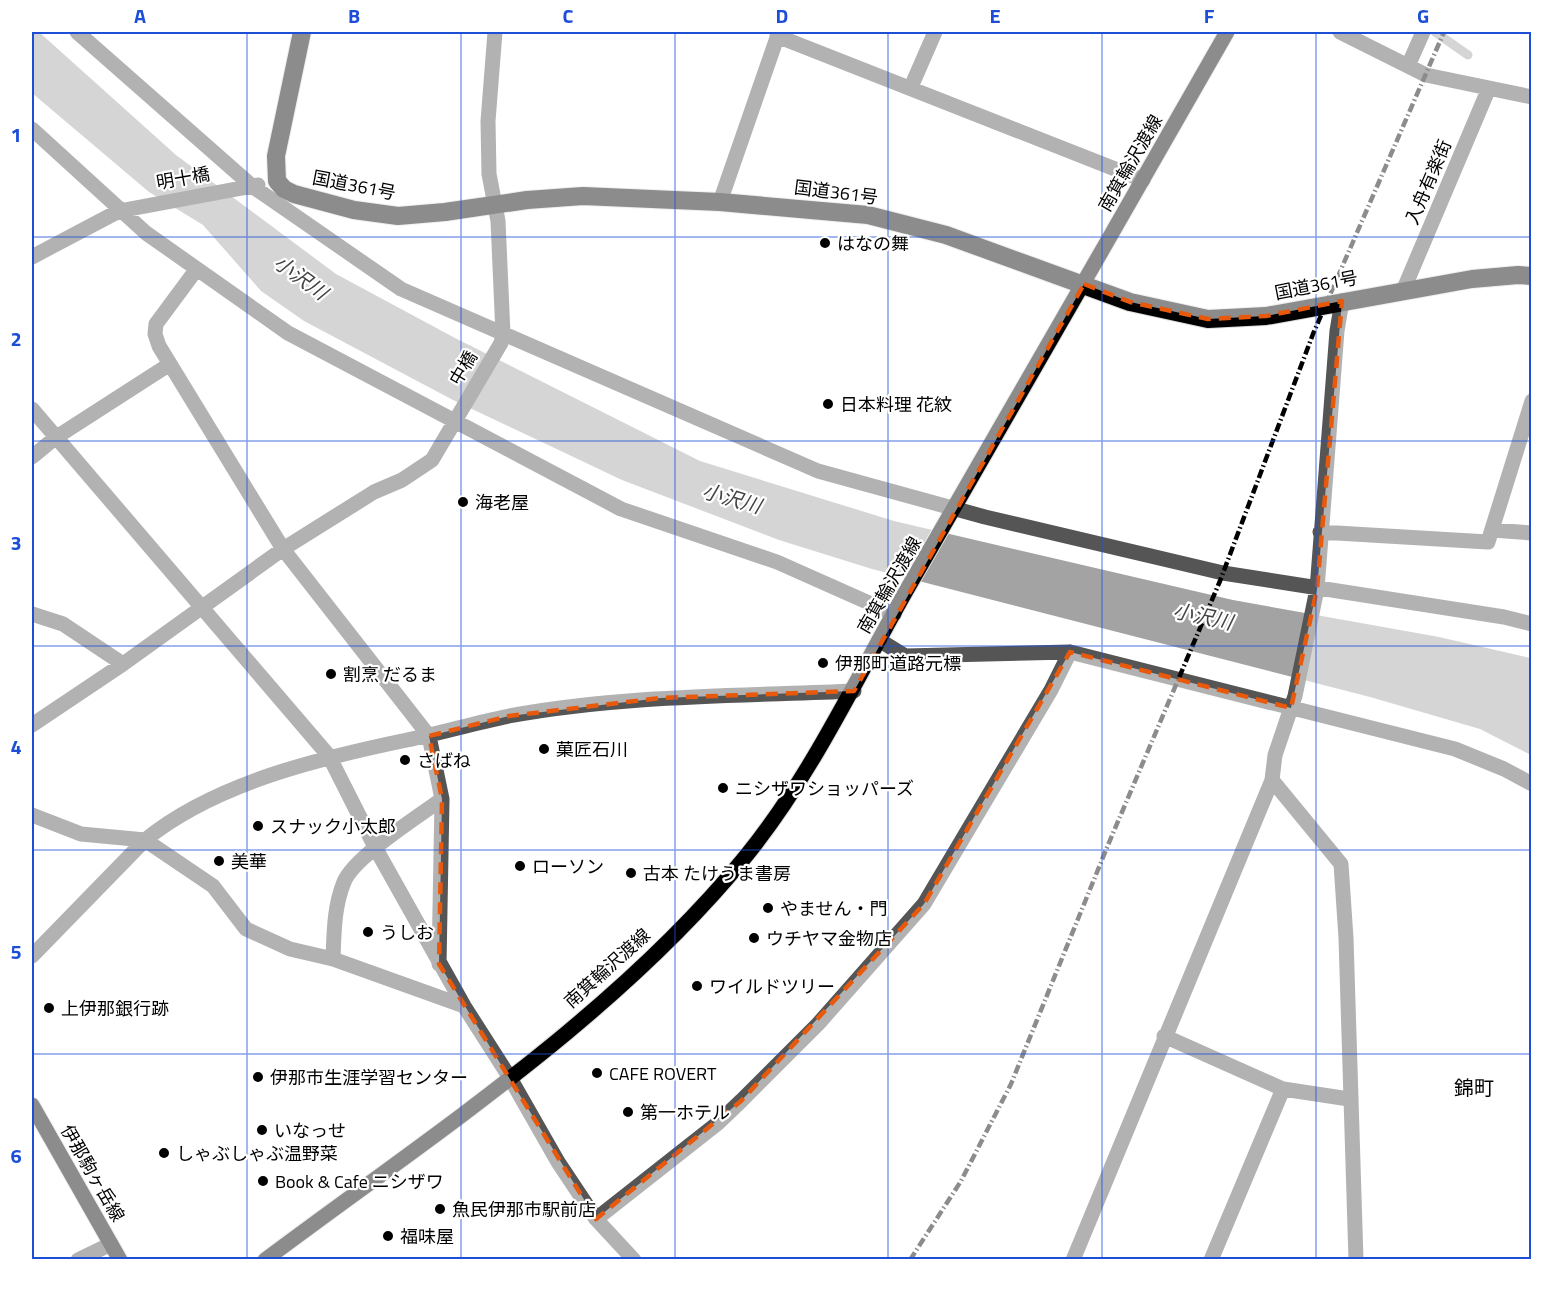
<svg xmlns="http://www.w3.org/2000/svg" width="1563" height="1291" font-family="'Titillium Web','Noto Sans JP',sans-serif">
	<rect width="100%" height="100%" fill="#fff"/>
	<path fill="#a3a3a3" d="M 32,32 L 39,32 L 176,155 L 336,274 L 455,338 L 700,461 L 894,521 L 1233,600 L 1439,637 L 1530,658 L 1531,755 L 1480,729 L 1370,697 L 872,569 L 779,540 L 622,480 L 453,400 L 304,321 L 261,291 L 203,225 L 149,192 L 32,93 Z"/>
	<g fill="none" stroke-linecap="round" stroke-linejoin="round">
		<path stroke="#a3a3a3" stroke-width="9" d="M 1435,32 L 1468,55"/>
		<g stroke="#dbdbdb" stroke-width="17">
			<path id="major" d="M 32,1105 L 120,1260
				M 265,1260 C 429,1137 616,1016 746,856 C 811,776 855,681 906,591 C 1013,404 1121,219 1227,32"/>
		</g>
		<g stroke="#dbdbdb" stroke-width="20">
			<path id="highway" d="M 302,32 L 276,156 L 277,181 L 284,189 L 294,194 L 354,210 L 398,216 L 445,212 L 527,200 L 583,196 L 720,202 L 868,215 L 946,235 L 1130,302 L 1208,319 L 1266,316 L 1472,279 L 1518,275 L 1532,276"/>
		</g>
		<path stroke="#555" stroke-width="15" d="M 77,32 L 252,186 L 401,289 L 818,471 L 985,517 L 1223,573 L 1504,617 L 1532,624
			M 1340,32 L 1426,75 L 1532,97
			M 777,36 L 1143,180
			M 1408,66 L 1423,32
			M 911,87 L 935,32
			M 32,129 L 146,233 L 288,333 L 621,509 L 777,562 L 894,614
			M 720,202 L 779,32
			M 32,257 L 119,211 L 258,185
			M 196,270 L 156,324 L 155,334 L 159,346 L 283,549 L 429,736 L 442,799 L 439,964
			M 1403,291 L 1489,88
			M 32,409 L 329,756 L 376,849 L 464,1006
			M 32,457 L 55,438 L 170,364
			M 1492,530 L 1532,533
			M 1320,532 L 1488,542 L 1532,401
			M 32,614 L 63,624 L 123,664
			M 879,640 L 905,656 L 1070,652 L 1455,749 L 1504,769 L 1532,784
			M 32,725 L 123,664 L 283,549 L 374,492 L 402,480 L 432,460 L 501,343 L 503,334 L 498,221 L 489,174 L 488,121 L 495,32
			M 1272,780 L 1341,864 L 1346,938 L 1356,1260
			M 32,815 L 81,834 L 145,840 L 213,886 L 246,929 L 290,949 L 333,959 L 464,1006 L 510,1078 L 558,1162 L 596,1219 L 634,1260
			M 32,956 L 145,840 C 215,783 320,758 407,740 C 441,733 474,723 509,716 C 622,695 739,696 854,691
			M 333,959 C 334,933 334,906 344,882 C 354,857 418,817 442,799
			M 1164,1036 L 1283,1089 L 1349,1099
			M 596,1219 L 718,1123 L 741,1101 L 818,1024 L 924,904 L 1051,690 L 1070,652
			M 78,1260 L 111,1244
			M 1073,1260 L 1272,780 L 1275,755 L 1295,696 L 1317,589 L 1337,331 L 1342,301
			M 1211,1260 L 1283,1089"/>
		<use href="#major" stroke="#000" stroke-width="15"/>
		<use href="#highway" stroke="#000" stroke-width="18"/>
		<path stroke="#000" stroke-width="4.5" stroke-dasharray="9 3 1.5 3" stroke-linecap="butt" d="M 910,1260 L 961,1181 L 1011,1084 L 1108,845 L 1220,581 L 1313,334 L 1444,32"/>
	</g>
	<path d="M0 0H1563V1291H0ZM 1084,284 L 1130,302 L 1208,319 L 1266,316 L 1342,301 L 1317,589 L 1291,708 L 1070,652 L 924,904 L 741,1101 L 596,1219 L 439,964 L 442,799 L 429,736 L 509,716 L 660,698 L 854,691 Z" fill="#fff" fill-opacity=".55" fill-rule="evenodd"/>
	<path fill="none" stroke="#e8590c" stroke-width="4.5" stroke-dasharray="12 8" stroke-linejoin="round" d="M 1084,284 L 1130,302 L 1208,319 L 1266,316 L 1342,301 L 1317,589 L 1291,708 L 1070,652 L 924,904 L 741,1101 L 596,1219 L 439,964 L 442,799 L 429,736 L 509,716 L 660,698 L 854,691 Z"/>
	<path fill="none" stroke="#1d4ed8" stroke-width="1.5" stroke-opacity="0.55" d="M 247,32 L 247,1260M 461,32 L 461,1260M 675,32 L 675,1260M 888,32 L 888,1260M 1102,32 L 1102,1260M 1316,32 L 1316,1260M 32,237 L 1532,237M 32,441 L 1532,441M 32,646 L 1532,646M 32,850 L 1532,850M 32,1054 L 1532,1054"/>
	<g fill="#000" stroke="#fff" stroke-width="2">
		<circle cx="825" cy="243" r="6"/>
		<circle cx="828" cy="404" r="6"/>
		<circle cx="463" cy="502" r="6"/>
		<circle cx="823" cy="663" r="6"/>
		<circle cx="331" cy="674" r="6"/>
		<circle cx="544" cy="749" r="6"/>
		<circle cx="405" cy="760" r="6"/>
		<circle cx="723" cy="788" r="6"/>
		<circle cx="258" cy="826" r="6"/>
		<circle cx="219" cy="861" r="6"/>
		<circle cx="520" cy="866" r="6"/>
		<circle cx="631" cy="873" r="6"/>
		<circle cx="768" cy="908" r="6"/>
		<circle cx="368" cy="932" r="6"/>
		<circle cx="754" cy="938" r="6"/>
		<circle cx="697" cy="986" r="6"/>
		<circle cx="49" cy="1008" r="6"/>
		<circle cx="597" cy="1073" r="6"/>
		<circle cx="258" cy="1077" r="6"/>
		<circle cx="628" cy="1112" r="6"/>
		<circle cx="262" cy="1130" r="6"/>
		<circle cx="164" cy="1153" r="6"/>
		<circle cx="263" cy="1181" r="6"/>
		<circle cx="440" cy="1209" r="6"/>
		<circle cx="388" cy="1236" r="6"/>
	</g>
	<g text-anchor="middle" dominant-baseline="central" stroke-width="4.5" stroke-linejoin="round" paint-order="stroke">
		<g font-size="18" fill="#000" stroke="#fff">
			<text transform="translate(1130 163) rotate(-60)">南箕輪沢渡線</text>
			<text transform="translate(183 178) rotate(-10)">明十橋</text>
			<text transform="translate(1428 182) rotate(-67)">入舟有楽街</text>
			<text transform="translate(354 185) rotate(11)">国道361号</text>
			<text transform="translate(836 192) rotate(7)">国道361号</text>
			<text transform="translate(1316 285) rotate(-11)">国道361号</text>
			<text transform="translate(463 368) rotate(-59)">中橋</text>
			<text transform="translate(889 585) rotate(-60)">南箕輪沢渡線</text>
			<text transform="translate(607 968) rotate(-42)">南箕輪沢渡線</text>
			<text transform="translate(93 1173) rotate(60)">伊那駒ヶ岳線</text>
		</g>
		<g font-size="18" fill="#000" stroke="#fff" text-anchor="start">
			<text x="837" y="243">はなの舞</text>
			<text x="840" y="404">日本料理 花紋</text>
			<text x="475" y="502">海老屋</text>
			<text x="835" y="663">伊那町道路元標</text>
			<text x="343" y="674">割烹 だるま</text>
			<text x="556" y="749">菓匠石川</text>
			<text x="417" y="760">さばね</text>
			<text x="735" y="788">ニシザワショッパーズ</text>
			<text x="270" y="826">スナック小太郎</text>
			<text x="231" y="861">美華</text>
			<text x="532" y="866">ローソン</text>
			<text x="643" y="873">古本 たけうま書房</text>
			<text x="780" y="908">やません・門</text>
			<text x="380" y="932">うしお</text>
			<text x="766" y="938">ウチヤマ金物店</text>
			<text x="709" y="986">ワイルドツリー</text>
			<text x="61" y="1008">上伊那銀行跡</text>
			<text x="609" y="1073">CAFE ROVERT</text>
			<text x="270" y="1077">伊那市生涯学習センター</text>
			<text x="640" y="1112">第一ホテル</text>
			<text x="274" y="1130">いなっせ</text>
			<text x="176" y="1153">しゃぶしゃぶ温野菜</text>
			<text x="275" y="1181">Book &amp; Cafe ニシザワ</text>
			<text x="452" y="1209">魚民伊那市駅前店</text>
			<text x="400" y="1236">福味屋</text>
		</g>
		<g font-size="20" font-style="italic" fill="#444" stroke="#fff">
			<text transform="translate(301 277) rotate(36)">小沢川</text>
			<text transform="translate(732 498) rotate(16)">小沢川</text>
			<text transform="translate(1203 616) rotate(12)">小沢川</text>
		</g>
		<g font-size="20" fill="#000" stroke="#fff">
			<text x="1474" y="1087">錦町</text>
		</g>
	</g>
	<rect width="1563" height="1291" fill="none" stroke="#ffffff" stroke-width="66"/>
	<rect x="33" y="33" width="1497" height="1225" fill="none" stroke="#1d4ed8" stroke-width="2"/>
	<g font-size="20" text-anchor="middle" font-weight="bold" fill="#1d4ed8">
		<text x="140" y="23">A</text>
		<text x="354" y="23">B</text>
		<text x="568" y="23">C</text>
		<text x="782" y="23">D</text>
		<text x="995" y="23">E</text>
		<text x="1209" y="23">F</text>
		<text x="1423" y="23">G</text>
		<text x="16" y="142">1</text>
		<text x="16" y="346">2</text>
		<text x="16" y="550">3</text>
		<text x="16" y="754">4</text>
		<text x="16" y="959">5</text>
		<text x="16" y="1163">6</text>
	</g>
</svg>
